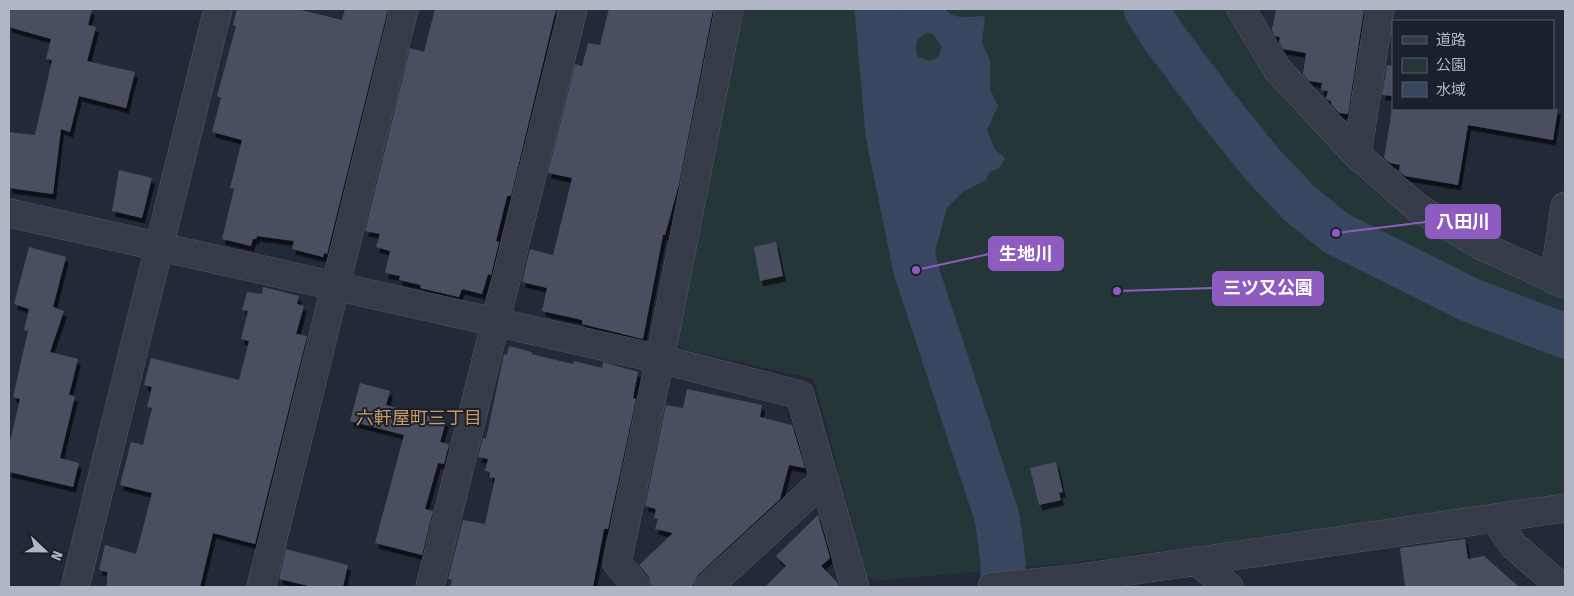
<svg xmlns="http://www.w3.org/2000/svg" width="1574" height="596" font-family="'Fira Sans Condensed','Noto Sans JP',sans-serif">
	<defs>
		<filter id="shadow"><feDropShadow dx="3" dy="5.5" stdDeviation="0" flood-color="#0009"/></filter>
	</defs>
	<rect width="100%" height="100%" fill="#222937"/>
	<path fill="#253639" d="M 743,9 L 1226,9 L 1257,59 L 1358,177 L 1440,237 L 1533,285 L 1565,296 L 1565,496 L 1071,563 L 875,581 L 867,576 L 814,379 L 682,349 L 675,340 Z"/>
	<path fill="#38465f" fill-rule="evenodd" d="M 893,9 L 946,9 C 953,20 969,17 982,16 L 985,17 L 982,43 L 990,60 L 990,89 L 998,106 L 987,130 L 995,150 L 1005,158 L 999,168 L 989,173 L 986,180 L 963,192 L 947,208 L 933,259 L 929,253 L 904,136 L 893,64 ZM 927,33 L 933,34 L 942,47 L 938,57 L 930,61 L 918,57 C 914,45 915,38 927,33 Z"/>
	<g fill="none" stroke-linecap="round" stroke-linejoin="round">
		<path stroke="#38465f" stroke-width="45" d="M 877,9 L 888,134 L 916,270 L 997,517 L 1003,560 L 1003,587
			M 1146,9 L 1163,36 L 1217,108 L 1262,164 L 1299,203 L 1336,233 L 1470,300 L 1565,336"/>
	</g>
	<path fill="#485061" filter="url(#shadow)" d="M 9,9 L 92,9 L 88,25 L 96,27 L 87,61 L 135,72 L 126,108 L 79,96 L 70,132 L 61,129 L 53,194 L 9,188 L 9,132 L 35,135 L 52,60 L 46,59 L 51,39 L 9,27 Z
		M 237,9 L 297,9 L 342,20 L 345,9 L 388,9 L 327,254 L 324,253 L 323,257 L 292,249 L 294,241 L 257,236 L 256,239 L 253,239 L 251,246 L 222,239 L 234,189 L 230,188 L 242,140 L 212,132 L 221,98 L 217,96 L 236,26 L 233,25 Z
		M 435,9 L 556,9 L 511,196 L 507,196 L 496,241 L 499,242 L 491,275 L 488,274 L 482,294 L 462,289 L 459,297 L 420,288 L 421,285 L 399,280 L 400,276 L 385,273 L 390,251 L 376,247 L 380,234 L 365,231 L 410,48 L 424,52 Z
		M 609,9 L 713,9 L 679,184 L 665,235 L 663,235 L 643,339 L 582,324 L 582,320 L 542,311 L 547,288 L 522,282 L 530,249 L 553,255 L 572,178 L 548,173 L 575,64 L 582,66 L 588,43 L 600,45 Z
		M 1276,9 L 1364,9 L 1348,114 L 1339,113 L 1331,104 L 1331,101 L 1326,99 L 1328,91 L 1321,90 L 1322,83 L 1309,81 L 1303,74 L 1306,53 L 1283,49 L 1279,42 L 1280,37 L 1275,36 L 1272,30 Z
		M 1387,65 L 1393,66 L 1393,96 L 1382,95 Z
		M 1392,109 L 1558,109 L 1553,140 L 1468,125 L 1458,185 L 1405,176 L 1399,171 L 1400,165 L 1390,163 L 1384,158 Z
		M 119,170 L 152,178 L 142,218 L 112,211 Z
		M 776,242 L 783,276 L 760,281 L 754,247 Z
		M 29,247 L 66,257 L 53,307 L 64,311 L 50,352 L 78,359 L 69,395 L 75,396 L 60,458 L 79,463 L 73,487 L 9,472 L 9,446 L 20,399 L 13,397 L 28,331 L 24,330 L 29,309 L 14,304 Z
		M 263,287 L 299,296 L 297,304 L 304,306 L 296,334 L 307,336 L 255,544 L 213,533 L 200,587 L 107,587 L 107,572 L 99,570 L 105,545 L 136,554 L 152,493 L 120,485 L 131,442 L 143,445 L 152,408 L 147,407 L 152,387 L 144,385 L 151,358 L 239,380 L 249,341 L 241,339 L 248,311 L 242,310 L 247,292 L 262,294 Z
		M 509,346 L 532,352 L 531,354 L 573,364 L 574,361 L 602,368 L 603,362 L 638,372 L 633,398 L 636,399 L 608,529 L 604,529 L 593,587 L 450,587 L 452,580 L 448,579 L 463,520 L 485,524 L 495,478 L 489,477 L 490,472 L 485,471 L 488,459 L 478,457 L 483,438 L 486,439 L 504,354 L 507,355 Z
		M 360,383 L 390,391 L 386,405 L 446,421 L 440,442 L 449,444 L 444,464 L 438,463 L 425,509 L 433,511 L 422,555 L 375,543 L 404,435 L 350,421 Z
		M 687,389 L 762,405 L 760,417 L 792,425 L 805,468 L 789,465 L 780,499 L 697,576 L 692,587 L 652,587 L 649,577 L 639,565 L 673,533 L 655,529 L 658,519 L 654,518 L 656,509 L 645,506 L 666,405 L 683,408 Z
		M 1056,462 L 1063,492 L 1059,493 L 1061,500 L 1039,505 L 1030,468 Z
		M 818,515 L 830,558 L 821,566 L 837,582 L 839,587 L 765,587 L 786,566 L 776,556 Z
		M 1465,539 L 1468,559 L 1484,556 L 1519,587 L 1405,587 L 1400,548 Z
		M 286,549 L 348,565 L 343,587 L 313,587 L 279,579 Z"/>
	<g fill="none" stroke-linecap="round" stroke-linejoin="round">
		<g stroke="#535965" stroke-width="29">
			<path id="minor" d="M 1241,9 L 1277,69 L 1357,155 L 1418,208 L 1482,246 L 1565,284
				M 1357,155 L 1380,9
				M 9,213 L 660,359 L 800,395 L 855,587
				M 1554,280 L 1565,206
				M 1494,518 L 1514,546 L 1561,587
				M 1196,561 L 1229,587
				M 75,587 L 218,9
				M 261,587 L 404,9
				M 430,587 L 573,9
				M 637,587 L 617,563 L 660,359 L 729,9
				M 708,587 L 825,479
				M 992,587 L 1073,579 L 1565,508"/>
		</g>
		<use href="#minor" stroke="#353b47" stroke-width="28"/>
	</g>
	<g text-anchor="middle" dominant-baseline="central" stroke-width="4" stroke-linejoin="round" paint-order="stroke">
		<g font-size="18" fill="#cc9963" stroke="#1b212c">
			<text x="419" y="418">六軒屋町三丁目</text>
		</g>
	</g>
	<path fill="none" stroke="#8e5cc1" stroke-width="2" d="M1336 233L1426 222M916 270L989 254M1117 291L1213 288"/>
	<g fill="#8e5cc1" stroke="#1b212c" stroke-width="2">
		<circle cx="1336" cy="233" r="5"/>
		<circle cx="916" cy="270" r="5"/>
		<circle cx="1117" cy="291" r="5"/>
	</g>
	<g fill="#8e5cc1" stroke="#8e5cc1" stroke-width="2">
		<rect x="1426" y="205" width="74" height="33" rx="5"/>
		<rect x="989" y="237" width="74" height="33" rx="5"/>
		<rect x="1213" y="272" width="110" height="33" rx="5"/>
	</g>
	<g font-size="18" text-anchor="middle" font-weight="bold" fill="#fff">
		<text x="1463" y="228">八田川</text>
		<text x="1026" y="260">生地川</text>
		<text x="1268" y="294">三ツ又公園</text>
	</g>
	<rect width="1574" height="596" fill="none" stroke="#b0b6c4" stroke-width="20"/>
	<rect x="1392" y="20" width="162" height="90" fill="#1b212c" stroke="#575d69"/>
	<rect x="1402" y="36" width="25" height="8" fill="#353b47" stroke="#575d69"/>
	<text x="1436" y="45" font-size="15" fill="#b0b6c4">道路</text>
	<rect x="1402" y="58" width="25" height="15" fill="#253639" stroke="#575d69"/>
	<text x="1436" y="70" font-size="15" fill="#b0b6c4">公園</text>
	<rect x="1402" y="82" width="25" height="15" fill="#38465f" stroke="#575d69"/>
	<text x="1436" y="95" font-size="15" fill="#b0b6c4">水域</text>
	<g transform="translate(45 551) rotate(112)" stroke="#1b212c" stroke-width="4" paint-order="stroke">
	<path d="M0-4L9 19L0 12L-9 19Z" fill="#b0b6c4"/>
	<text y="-8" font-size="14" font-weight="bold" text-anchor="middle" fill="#b0b6c4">N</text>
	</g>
</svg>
